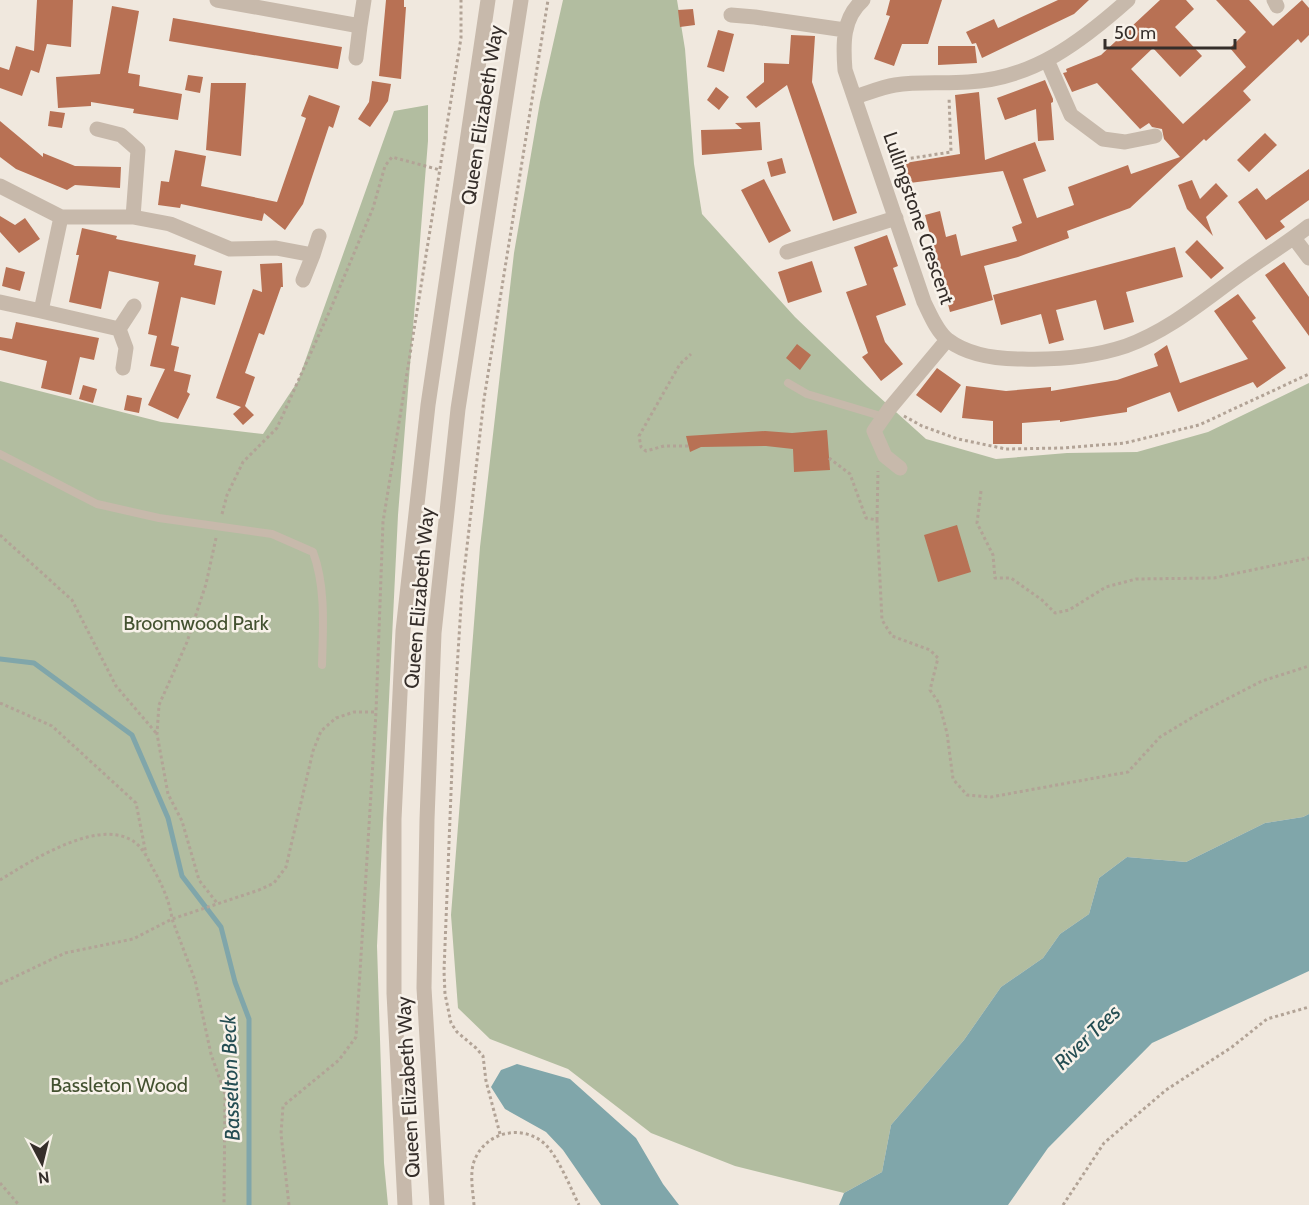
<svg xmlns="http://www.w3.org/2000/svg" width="1309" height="1205" font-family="Cabin,sans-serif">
	<rect width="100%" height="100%" fill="#f0e8de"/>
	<path fill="#b2bda0" d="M 563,0 L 677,0 L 685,49 L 694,164 L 702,214 L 795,317 L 867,386 L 926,439 L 996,459 L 1067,453 L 1137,452 L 1208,432 L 1309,383 L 1309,814 L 1303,817 L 1265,823 L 1186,862 L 1127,857 L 1099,878 L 1089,914 L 1060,934 L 1043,958 L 1001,987 L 964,1040 L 891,1125 L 882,1172 L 844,1193 L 735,1166 L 651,1133 L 568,1069 L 490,1039 L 458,1008 L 451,915 L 480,547 L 514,253 L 540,102 Z
		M 428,105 L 428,141 L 398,515 L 377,946 L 384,1163 L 388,1205 L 0,1205 L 0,381 L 161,422 L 263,434 L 298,381 L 394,111 Z"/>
	<path fill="#80a6aa" d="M 1309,814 L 1309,971 L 1152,1043 L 1048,1148 L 1008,1205 L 839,1205 L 844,1193 L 882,1172 L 891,1125 L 964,1040 L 1001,987 L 1043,958 L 1060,934 L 1089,914 L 1099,878 L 1127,857 L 1186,862 L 1265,823 L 1303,817 Z
		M 517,1064 L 570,1079 L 636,1138 L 663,1184 L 679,1205 L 601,1205 L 563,1150 L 546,1132 L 505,1109 L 491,1087 L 501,1070 Z"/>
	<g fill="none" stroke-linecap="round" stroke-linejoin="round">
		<path stroke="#80a6aa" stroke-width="5" d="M 0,659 L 34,663 L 132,735 L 168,818 L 182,876 L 221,927 L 235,982 L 249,1019 L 249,1205"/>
	</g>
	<path fill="#b87154" d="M 37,0 L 73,0 L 71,47 L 47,44 L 39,73 L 31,70 L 22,96 L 0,88 L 0,67 L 9,70 L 16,46 L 34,51 Z
		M 386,0 L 404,0 L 404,7 L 406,7 L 401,79 L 379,76 Z
		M 890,0 L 942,0 L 928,44 L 902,44 L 894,66 L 874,59 L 890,16 L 886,15 Z
		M 1058,0 L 1089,0 L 1074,14 L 982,58 L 976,43 L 972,44 L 966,32 L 994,19 L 998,28 Z
		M 1160,0 L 1186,0 L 1194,9 L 1175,27 L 1202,56 L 1180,77 L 1153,48 L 1131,69 L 1183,124 L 1246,67 L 1230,48 L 1246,32 L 1216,0 L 1249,0 L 1273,26 L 1302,0 L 1309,8 L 1309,35 L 1301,43 L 1298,39 L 1243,91 L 1251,100 L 1206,141 L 1204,139 L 1130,208 L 1067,231 L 1069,238 L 1018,257 L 984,266 L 993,300 L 950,312 L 925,215 L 940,211 L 946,237 L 956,234 L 961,256 L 1017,241 L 1012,227 L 1022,223 L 1003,171 L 902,184 L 899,164 L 960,154 L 955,95 L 979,92 L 985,160 L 1035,142 L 1046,171 L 1023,179 L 1037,218 L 1074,205 L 1068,187 L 1128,165 L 1131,174 L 1180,157 L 1164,139 L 1162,129 L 1152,127 L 1149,123 L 1140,129 L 1097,83 L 1072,92 L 1063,73 L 1067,72 L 1066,69 L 1101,55 Z
		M 112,6 L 139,11 L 128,73 L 140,75 L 139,86 L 182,94 L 178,120 L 133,113 L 134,109 L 91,102 L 91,106 L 58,108 L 56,77 L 100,74 Z
		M 693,9 L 695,25 L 680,27 L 678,10 Z
		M 173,18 L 342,47 L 338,69 L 169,41 Z
		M 718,30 L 734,34 L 724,72 L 707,67 Z
		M 791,35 L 815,36 L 812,82 L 857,213 L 833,221 L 787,85 L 756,108 L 746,97 L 764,82 L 764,63 L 789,64 Z
		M 938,46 L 975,46 L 977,63 L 938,65 Z
		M 188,75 L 203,77 L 200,93 L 185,90 Z
		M 1045,80 L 1053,99 L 1053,102 L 1051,103 L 1054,140 L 1038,141 L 1036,109 L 1005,120 L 997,98 Z
		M 372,81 L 391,84 L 388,101 L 370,127 L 358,119 L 369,102 Z
		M 211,83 L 246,83 L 241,156 L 206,150 Z
		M 716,87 L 729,97 L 719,110 L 707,100 Z
		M 309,95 L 340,106 L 333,128 L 329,126 L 303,204 L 285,230 L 264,213 L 262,221 L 181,204 L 180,208 L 158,205 L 161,181 L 169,182 L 175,150 L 206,156 L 201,186 L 277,202 L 306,118 L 301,116 Z
		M 50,111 L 65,113 L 62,128 L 48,126 Z
		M 0,121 L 43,157 L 43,153 L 75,166 L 121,167 L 120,188 L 75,185 L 67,190 L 16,169 L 0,157 Z
		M 760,122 L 762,150 L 702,155 L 701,130 L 742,129 L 735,123 Z
		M 1265,133 L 1277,145 L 1249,172 L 1237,160 Z
		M 782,158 L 786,173 L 771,177 L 767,162 Z
		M 1309,169 L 1309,200 L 1280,221 L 1285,227 L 1266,240 L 1238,202 L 1257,188 L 1266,200 Z
		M 764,179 L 791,231 L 769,243 L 741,190 Z
		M 1192,180 L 1200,199 L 1216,183 L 1228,196 L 1206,217 L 1213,236 L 1187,209 L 1178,185 Z
		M 0,216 L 15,225 L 25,218 L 40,239 L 19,253 L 0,232 Z
		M 82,228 L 117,236 L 116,239 L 196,255 L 194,265 L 222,271 L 215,305 L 181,297 L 171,345 L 179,347 L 174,371 L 191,375 L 187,392 L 190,394 L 178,419 L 148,405 L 165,369 L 150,366 L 157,336 L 148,334 L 159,282 L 109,271 L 101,309 L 69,302 L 79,255 L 76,255 Z
		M 887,235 L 898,266 L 893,268 L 906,305 L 876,316 L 885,342 L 903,364 L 881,381 L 862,357 L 868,353 L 846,292 L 867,285 L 854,247 Z
		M 1197,240 L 1224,268 L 1211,279 L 1185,252 Z
		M 1175,247 L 1183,277 L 1126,292 L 1134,322 L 1104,330 L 1096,300 L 1056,310 L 1064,340 L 1049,344 L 1041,314 L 1001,325 L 993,295 Z
		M 812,261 L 822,292 L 788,303 L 778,272 Z
		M 1284,262 L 1309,297 L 1309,336 L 1265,275 Z
		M 282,263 L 283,287 L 281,287 L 264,335 L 259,333 L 245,373 L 255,377 L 245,406 L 254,415 L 243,425 L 233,414 L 241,407 L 216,398 L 253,289 L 262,292 L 260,264 Z
		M 6,267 L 25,272 L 20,291 L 2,286 Z
		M 1238,294 L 1256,318 L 1252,321 L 1286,368 L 1257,388 L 1253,382 L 1178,412 L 1170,392 L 1127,408 L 1127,412 L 1060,422 L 1060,420 L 1022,423 L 1022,444 L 993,444 L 993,421 L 962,418 L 966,386 L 1006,391 L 1051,387 L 1051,391 L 1117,380 L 1158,366 L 1154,354 L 1167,345 L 1180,383 L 1248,359 L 1214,311 Z
		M 16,322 L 99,338 L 94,360 L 80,357 L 71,395 L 41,388 L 47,361 L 0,350 L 0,337 L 12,339 Z
		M 797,344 L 811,355 L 800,370 L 786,358 Z
		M 937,368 L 961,385 L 941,413 L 916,395 Z
		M 83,385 L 97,389 L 93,403 L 79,399 Z
		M 127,395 L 142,398 L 139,413 L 124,410 Z
		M 827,430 L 830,470 L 794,472 L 793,449 L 766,446 L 701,447 L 690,452 L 686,436 L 765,431 L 792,433 Z
		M 957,525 L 971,572 L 938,582 L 924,535 Z"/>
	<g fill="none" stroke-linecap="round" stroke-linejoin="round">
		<path stroke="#b2a396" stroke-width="3" stroke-dasharray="3 3" stroke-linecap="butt" d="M 893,161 L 951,152 L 949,97
			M 904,416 L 922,426 L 958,439 L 1006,449 L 1063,448 L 1125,443 L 1199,425 L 1309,374
			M 688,446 L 664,446 L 646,451 L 641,447 L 639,436 L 680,364 L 691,354
			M 829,458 L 850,474 L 866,518 L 877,520 L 882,620 L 892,636 L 930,650 L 938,658 L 930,690 L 939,703 L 947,733 L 953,779 L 967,795 L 991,797 L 1128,772 L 1160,737 L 1198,714 L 1262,681 L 1309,666
			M 981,491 L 977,523 L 993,555 L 995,578 L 1011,578 L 1042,600 L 1055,613 L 1069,610 L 1106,587 L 1136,579 L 1214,578 L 1309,558
			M 222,514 L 227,495 L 243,462 L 277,428 L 331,308 L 373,208 L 385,166 L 392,157 L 440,170
			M 877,520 L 878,471
			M 0,535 L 72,600 L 116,686 L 157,734
			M 216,538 L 206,584 L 187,642 L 159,705 L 157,734 L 168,794 L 182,821 L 199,880 L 217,903
			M 0,703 L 52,726 L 136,803 L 146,854
			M 0,880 C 31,861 107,811 140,847 C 145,853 149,861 152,867 C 161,882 170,902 172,919 L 195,980 L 211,1054 L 225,1094 L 224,1205
			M 0,984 L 65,953 L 133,939 L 172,919 L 259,890 L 274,883 L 286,867 L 313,751 L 321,731 L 336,718 L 354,712 L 376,712
			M 500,1134 L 486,1081 L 483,1056 L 476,1048 L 457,1032 L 451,1023 L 445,994 L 444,971 L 454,716 L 462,590 L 484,399 L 548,0
			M 0,1183 L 19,1205
			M 289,1205 L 281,1134 L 283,1106 L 339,1060 L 356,1037 L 376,712 L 383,522 L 461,38 L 461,0
			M 474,1205 C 473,1191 469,1172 475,1159 C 487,1131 523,1124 545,1144 C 559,1158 570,1187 579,1205
			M 1063,1205 L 1104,1143 L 1166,1090 L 1232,1047 L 1267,1019 L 1309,1007"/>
		<path stroke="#c7b9ab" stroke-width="8" d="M 788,383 L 807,394 L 884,417
			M 0,454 L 97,504 L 159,518 L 272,534 L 313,552 C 326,587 323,628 322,665"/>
		<path stroke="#c7b9ab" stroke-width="15" d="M 217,0 L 360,26 L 364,0
			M 863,0 C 842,18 843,45 845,70 L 924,302 C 930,314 937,332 948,340 C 969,356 997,359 1022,359 C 1057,360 1093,357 1126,346 C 1168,331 1202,302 1238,276 C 1261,259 1286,244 1309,226
			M 1274,0 L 1277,6
			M 731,15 L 755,17 L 845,30
			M 356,58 L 360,26
			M 1047,60 L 1071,115 L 1103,139 L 1125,142 L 1155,136
			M 855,97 C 868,93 882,87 895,85 C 919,81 944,84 968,82 C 1033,79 1082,41 1128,0
			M 97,129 L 121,135 L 138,150 L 133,217
			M 0,186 L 61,217 L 133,217 L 170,224 L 230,249 L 276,248 L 313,255 L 319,236
			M 61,217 L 41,311 L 119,329 L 126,348 L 123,368
			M 1294,238 L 1309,258
			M 787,252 L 896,218
			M 303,280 L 313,255
			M 0,302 L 41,311
			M 119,329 L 134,306
			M 900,468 L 885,456 L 874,431 L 890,408 L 947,340"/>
		<path stroke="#c7b9ab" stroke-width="15" d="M 405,1205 L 394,993 L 394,819 L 403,631 L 428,405 L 488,0
			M 437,1205 L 424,988 L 427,820 L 434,633 L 458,409 L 521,0"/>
	</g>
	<g text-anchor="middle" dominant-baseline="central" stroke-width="5" stroke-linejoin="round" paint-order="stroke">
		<g font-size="20" fill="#352e2a" stroke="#f8f2ea">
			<text transform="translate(482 115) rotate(-81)">Queen Elizabeth Way</text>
			<text transform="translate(919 218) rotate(71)">Lullingstone Crescent</text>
			<text transform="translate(419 598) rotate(-85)">Queen Elizabeth Way</text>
			<text transform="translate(408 1087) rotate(-93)">Queen Elizabeth Way</text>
		</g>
		<g font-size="20" fill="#435130" stroke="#f8f2ea">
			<text x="196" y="623">Broomwood Park</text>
			<text x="119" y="1085">Bassleton Wood</text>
		</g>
		<g font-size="21" font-style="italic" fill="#244d52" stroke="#f8f2ea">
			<text transform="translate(1087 1037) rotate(-44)">River Tees</text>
			<text transform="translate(230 1078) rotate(-92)">Basselton Beck</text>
		</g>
	</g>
	<g transform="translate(42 1163) rotate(173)" stroke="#f8f2ea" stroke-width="4.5" paint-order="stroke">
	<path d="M0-4.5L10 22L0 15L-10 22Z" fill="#352e2a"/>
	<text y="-9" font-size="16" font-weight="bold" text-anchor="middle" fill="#352e2a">N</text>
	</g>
	<path d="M1105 39v9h130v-9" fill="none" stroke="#352e2a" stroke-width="3"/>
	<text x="1114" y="39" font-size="18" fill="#352e2a" stroke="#f8f2ea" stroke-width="4.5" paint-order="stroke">50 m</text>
</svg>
